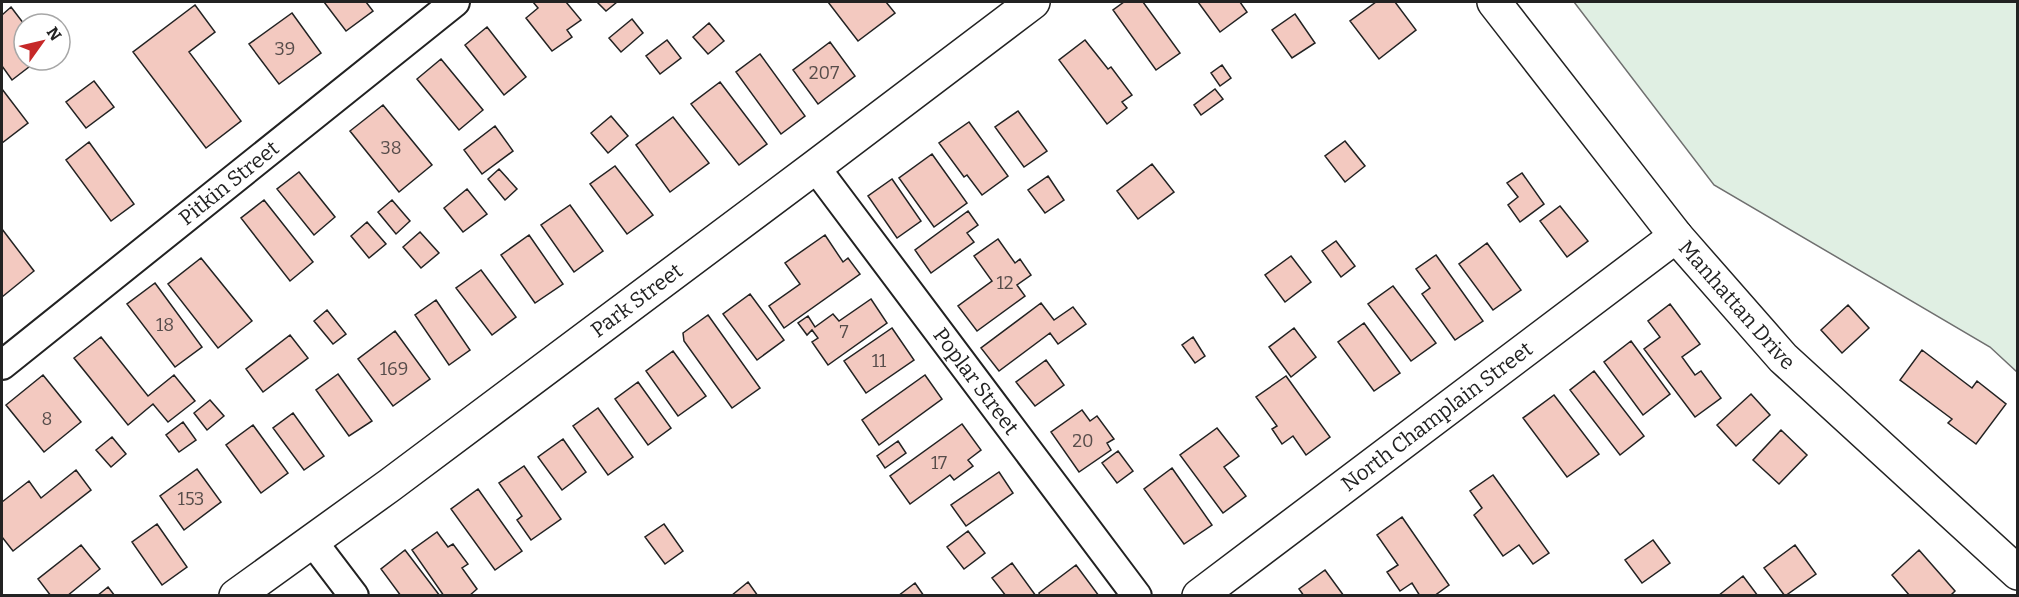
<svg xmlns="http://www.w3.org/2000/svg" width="2019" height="597" font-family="Bitter,serif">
	<rect width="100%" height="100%" fill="#fff"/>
	<path fill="#e0efe3" stroke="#6f6f6f" stroke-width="1.5" d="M 1574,2 L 2017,2 L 2017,372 L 1990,347 L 1714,185 Z"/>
	<path fill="#f3c9c0" stroke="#222" stroke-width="1.5" d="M 324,2 L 366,2 L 373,11 L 346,31 Z
		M 533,2 L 566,2 L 581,20 L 567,30 L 572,37 L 552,51 L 526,18 L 538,8 Z
		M 597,2 L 617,2 L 606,11 Z
		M 828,2 L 886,2 L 895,13 L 858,41 Z
		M 1124,2 L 1143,2 L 1180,53 L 1156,70 L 1113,10 Z
		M 1198,2 L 1240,2 L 1247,12 L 1220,32 Z
		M 1376,2 L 1395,2 L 1416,30 L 1379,59 L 1350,21 Z
		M 195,5 L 215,32 L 189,52 L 241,121 L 206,148 L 133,52 Z
		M 11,7 L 24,24 L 24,60 L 38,60 L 12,80 L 2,66 L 2,15 Z
		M 292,13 L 321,53 L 279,84 L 249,44 Z
		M 1295,14 L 1315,43 L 1292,58 L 1272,30 Z
		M 632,19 L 643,33 L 621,52 L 609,38 Z
		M 709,23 L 724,41 L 708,54 L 693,37 Z
		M 487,27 L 526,77 L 504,95 L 465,45 Z
		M 667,40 L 681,58 L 660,74 L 646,56 Z
		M 1085,40 L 1108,69 L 1111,67 L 1132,95 L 1122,102 L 1127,108 L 1107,124 L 1059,60 Z
		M 830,42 L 855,76 L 818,104 L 793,70 Z
		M 760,54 L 805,116 L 781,134 L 736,72 Z
		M 441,59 L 483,110 L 459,130 L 417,79 Z
		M 1222,65 L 1231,78 L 1220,86 L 1211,73 Z
		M 94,81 L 114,107 L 86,128 L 66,102 Z
		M 720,82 L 767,144 L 739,165 L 691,104 Z
		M 2,89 L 28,123 L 2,143 Z
		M 1215,89 L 1223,99 L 1201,115 L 1194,105 Z
		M 383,105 L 432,165 L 399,192 L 350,131 Z
		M 1018,111 L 1047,151 L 1024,167 L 995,127 Z
		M 611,116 L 628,136 L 608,153 L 591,133 Z
		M 673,117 L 709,163 L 670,192 L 636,145 Z
		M 969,122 L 1008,176 L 982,195 L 967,175 L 964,177 L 939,143 Z
		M 495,126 L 513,151 L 482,174 L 464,150 Z
		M 1345,141 L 1365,166 L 1345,182 L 1325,156 Z
		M 89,142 L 134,204 L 111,221 L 66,160 Z
		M 932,154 L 967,203 L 934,227 L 899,178 Z
		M 1152,164 L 1174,192 L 1138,219 L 1117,191 Z
		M 615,166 L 653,215 L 627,234 L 590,184 Z
		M 499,169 L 517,189 L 505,200 L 488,179 Z
		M 299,172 L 335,217 L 314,235 L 277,189 Z
		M 1522,173 L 1544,204 L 1520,222 L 1508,205 L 1518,197 L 1507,183 Z
		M 1048,176 L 1064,200 L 1045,213 L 1028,190 Z
		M 892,179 L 921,221 L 897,238 L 868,196 Z
		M 467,189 L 487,214 L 463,232 L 444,208 Z
		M 264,200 L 313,262 L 290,281 L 241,218 Z
		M 392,200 L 410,221 L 396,234 L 378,212 Z
		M 570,205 L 603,251 L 574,272 L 541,225 Z
		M 1560,206 L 1588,241 L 1567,257 L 1540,221 Z
		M 968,211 L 978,225 L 967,233 L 974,242 L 931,273 L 915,250 Z
		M 367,222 L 386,244 L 369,258 L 351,236 Z
		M 2,229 L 34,271 L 2,297 Z
		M 420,232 L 439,253 L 421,268 L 403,247 Z
		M 529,235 L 563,284 L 535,303 L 501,255 Z
		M 825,235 L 843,262 L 848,258 L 860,274 L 784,328 L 769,306 L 800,284 L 785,263 Z
		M 998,239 L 1015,263 L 1020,259 L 1031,275 L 1017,285 L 1025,296 L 977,331 L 958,306 L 992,281 L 974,256 Z
		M 1336,241 L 1355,266 L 1341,277 L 1322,251 Z
		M 1487,243 L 1521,290 L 1493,310 L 1459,264 Z
		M 1436,255 L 1483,321 L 1455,340 L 1422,294 L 1430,288 L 1416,269 Z
		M 1291,256 L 1311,282 L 1285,302 L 1265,275 Z
		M 201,258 L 252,321 L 218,348 L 168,284 Z
		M 481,270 L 516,317 L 492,335 L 456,288 Z
		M 155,283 L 202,347 L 175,367 L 127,304 Z
		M 1393,286 L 1436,343 L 1411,361 L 1368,304 Z
		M 750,294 L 784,340 L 757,360 L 723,314 Z
		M 871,299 L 887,323 L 828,365 L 812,342 L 818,338 L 812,330 L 807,335 L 798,323 L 808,316 L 815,327 L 833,314 L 839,321 Z
		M 436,300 L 470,350 L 449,365 L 415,315 Z
		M 1041,303 L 1054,320 L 1073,307 L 1086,324 L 1058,344 L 1050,333 L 999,371 L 981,348 Z
		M 1670,304 L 1700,344 L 1682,357 L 1695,375 L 1701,371 L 1721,398 L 1695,417 L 1644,349 L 1660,337 L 1648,321 Z
		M 1848,305 L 1869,328 L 1842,353 L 1821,330 Z
		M 327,310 L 346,334 L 333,344 L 314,321 Z
		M 708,315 L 760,388 L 732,408 L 684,341 L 683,333 Z
		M 1364,323 L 1400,373 L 1374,391 L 1338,342 Z
		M 892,328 L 914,360 L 866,393 L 844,361 Z
		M 1294,328 L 1316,357 L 1291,377 L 1269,347 Z
		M 395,331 L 430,379 L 393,406 L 358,359 Z
		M 290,335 L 308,358 L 263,392 L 246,369 Z
		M 101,337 L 148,396 L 174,375 L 195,401 L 168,422 L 153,404 L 128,425 L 74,358 Z
		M 1193,337 L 1205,356 L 1195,363 L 1182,345 Z
		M 1631,341 L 1670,394 L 1643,415 L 1604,362 Z
		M 1922,350 L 1972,388 L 1977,381 L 2006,404 L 1976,444 L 1948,423 L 1952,419 L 1900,380 Z
		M 673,351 L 706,396 L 678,416 L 646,371 Z
		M 1046,360 L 1064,385 L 1035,406 L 1016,382 Z
		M 1594,371 L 1644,436 L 1620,455 L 1570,390 Z
		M 338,374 L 372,421 L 349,436 L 316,390 Z
		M 43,375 L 81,422 L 44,452 L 6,405 Z
		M 925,375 L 942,399 L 879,445 L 862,420 Z
		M 1286,376 L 1330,437 L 1306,455 L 1293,436 L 1282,444 L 1272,429 L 1277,426 L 1256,397 Z
		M 638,382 L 671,428 L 648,445 L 615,399 Z
		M 1751,394 L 1770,415 L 1736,446 L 1717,425 Z
		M 1554,395 L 1599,454 L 1567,477 L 1523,418 Z
		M 210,400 L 224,416 L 207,430 L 194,413 Z
		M 598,408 L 633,457 L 608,475 L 573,426 Z
		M 1082,410 L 1090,421 L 1097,416 L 1114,439 L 1107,443 L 1111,450 L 1079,472 L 1051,432 Z
		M 293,413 L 324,456 L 304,470 L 273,428 Z
		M 183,422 L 196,440 L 179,452 L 166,435 Z
		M 962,424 L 981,450 L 968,460 L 973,466 L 954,480 L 950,475 L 910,504 L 890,476 Z
		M 253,425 L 288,473 L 261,493 L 226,445 Z
		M 1217,428 L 1239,456 L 1224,467 L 1246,496 L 1223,513 L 1180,455 Z
		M 1781,430 L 1807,455 L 1779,484 L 1753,460 Z
		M 112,437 L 126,454 L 111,467 L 96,450 Z
		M 563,439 L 586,472 L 562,490 L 538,457 Z
		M 898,441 L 906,453 L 885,468 L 877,456 Z
		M 1118,451 L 1133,471 L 1117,483 L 1102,463 Z
		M 524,466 L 561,519 L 531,540 L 517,520 L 522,516 L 499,483 Z
		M 1172,468 L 1212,525 L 1184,544 L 1144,489 Z
		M 197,469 L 221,502 L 184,530 L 160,496 Z
		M 76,470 L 91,490 L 13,551 L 2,537 L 2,502 L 29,481 L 41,498 Z
		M 999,472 L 1013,493 L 966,526 L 951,505 Z
		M 1493,475 L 1549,553 L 1533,564 L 1519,545 L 1503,556 L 1474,515 L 1482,508 L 1470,491 Z
		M 478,489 L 522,551 L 495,570 L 451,509 Z
		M 1402,517 L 1449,585 L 1434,596 L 1420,596 L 1412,583 L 1400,591 L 1387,572 L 1398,565 L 1377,535 Z
		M 157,524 L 187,567 L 162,585 L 132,542 Z
		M 664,524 L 683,551 L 665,564 L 645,537 Z
		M 968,531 L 985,553 L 964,569 L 947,547 Z
		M 437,532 L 448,547 L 453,544 L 468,564 L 462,568 L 477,589 L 469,596 L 444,596 L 412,550 Z
		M 1653,540 L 1670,563 L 1642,583 L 1625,560 Z
		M 81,545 L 100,569 L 67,596 L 51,596 L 38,579 Z
		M 1795,545 L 1816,574 L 1785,596 L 1764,568 Z
		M 405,550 L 440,596 L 401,596 L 381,569 Z
		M 1919,550 L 1955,591 L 1950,596 L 1910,596 L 1892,575 Z
		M 1012,563 L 1036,596 L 1006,596 L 992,578 Z
		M 1076,565 L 1099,596 L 1040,596 L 1039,593 Z
		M 1325,570 L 1344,596 L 1304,596 L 1299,589 Z
		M 1743,576 L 1758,596 L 1718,596 Z
		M 748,582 L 758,596 L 731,596 Z
		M 915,583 L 924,596 L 898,596 Z
		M 108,587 L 115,596 L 97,596 Z"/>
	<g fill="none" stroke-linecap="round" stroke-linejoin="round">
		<g stroke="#222" stroke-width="32">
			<g id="minor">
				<path id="s1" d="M 815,167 L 1137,596"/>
				<path id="s2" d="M 2,365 L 455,2"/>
				<path d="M 313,542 L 354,596"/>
			</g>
		</g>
		<g stroke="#222" stroke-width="36">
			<g id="tertiary">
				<path id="s3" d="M 1676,236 L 1783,358 L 2018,573"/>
			</g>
		</g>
		<g stroke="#222" stroke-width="36">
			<g id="primary">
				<path id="s4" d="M 236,596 L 390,485 L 815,167 L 1033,2"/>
				<path id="s5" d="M 1199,596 L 1676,236 L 1494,2"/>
			</g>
		</g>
		<use href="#minor" stroke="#fff" stroke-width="28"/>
		<use href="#tertiary" stroke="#fff" stroke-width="33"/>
		<use href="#primary" stroke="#fff" stroke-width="33"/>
	</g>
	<g text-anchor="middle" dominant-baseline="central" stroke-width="4.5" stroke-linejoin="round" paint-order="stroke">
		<g font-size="18" fill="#564c4a">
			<text x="285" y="49">39</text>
			<text x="824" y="73">207</text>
			<text x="391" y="148">38</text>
			<text x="1005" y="283">12</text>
			<text x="165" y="325">18</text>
			<text x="844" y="332">7</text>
			<text x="879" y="361">11</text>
			<text x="394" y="369">169</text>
			<text x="47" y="419">8</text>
			<text x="1083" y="441">20</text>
			<text x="939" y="463">17</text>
			<text x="191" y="499">153</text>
		</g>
		<g font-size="21" fill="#222" stroke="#fff">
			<text stroke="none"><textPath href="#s2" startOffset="291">Pitkin Street</textPath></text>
			<text stroke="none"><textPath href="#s4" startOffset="498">Park Street</textPath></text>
			<text stroke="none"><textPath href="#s3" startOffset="92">Manhattan Drive</textPath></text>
			<text stroke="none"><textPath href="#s1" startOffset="268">Poplar Street</textPath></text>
			<text stroke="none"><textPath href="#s5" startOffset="298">North Champlain Street</textPath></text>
		</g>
	</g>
	<rect width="2019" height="597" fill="none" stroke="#222222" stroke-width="6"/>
	<g transform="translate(42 42) rotate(56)"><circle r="28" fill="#ffffff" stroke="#a7a7a7" stroke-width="1.5"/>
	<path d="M0-4.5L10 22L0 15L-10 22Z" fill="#c62828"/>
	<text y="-9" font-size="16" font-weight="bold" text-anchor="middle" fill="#222222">N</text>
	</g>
</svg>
